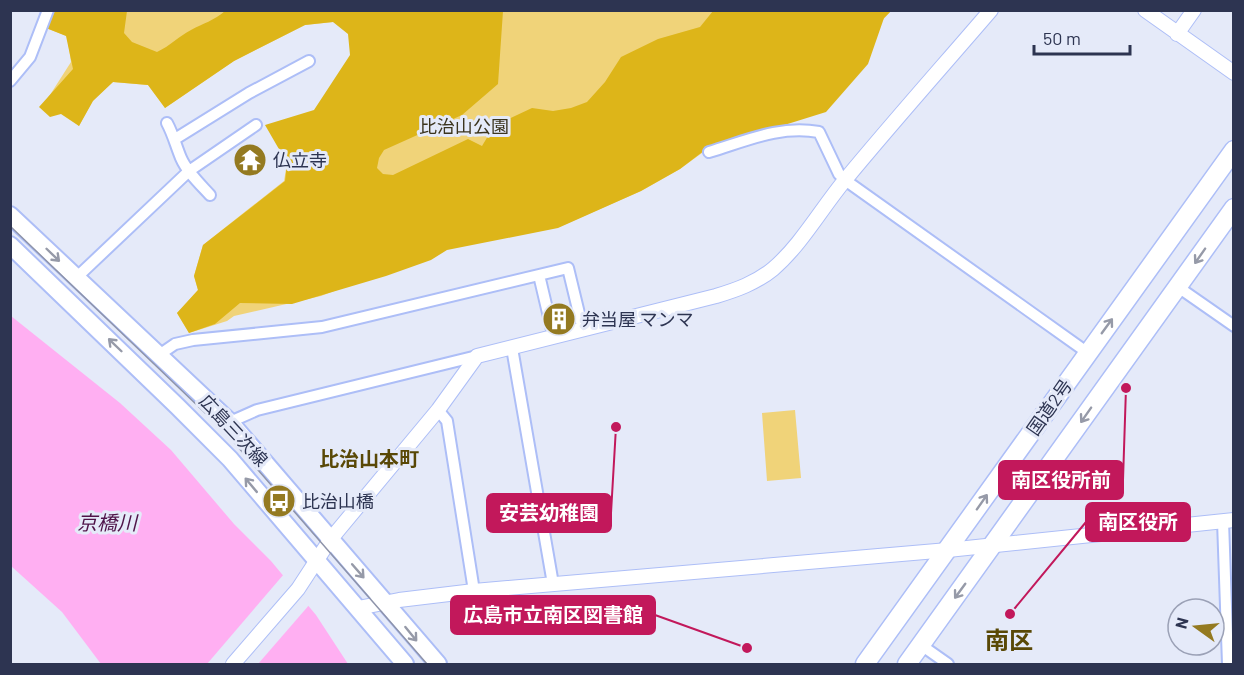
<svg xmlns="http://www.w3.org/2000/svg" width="1244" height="675" font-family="Barlow,'Noto Sans JP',sans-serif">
	<rect width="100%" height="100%" fill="#e5eaf9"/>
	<path fill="#f0d379" d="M 52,10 L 891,11 L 879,24 L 680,169 L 641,191 L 559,227 L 446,249 L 321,296 L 234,316 L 227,321 L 189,333 L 177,313 L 198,290 L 194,276 L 203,245 L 284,181 L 287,163 L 348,70 L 356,29 L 333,22 L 305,25 L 234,61 L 165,108 L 148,85 L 113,82 L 93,100 L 79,126 L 48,98 L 71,62 L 67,36 L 46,28 Z
		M 795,410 L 801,478 L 767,481 L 762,413 Z"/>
	<path fill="#ddb519" d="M 51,11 L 127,11 L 124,33 L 132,42 L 157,52 C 170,46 179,36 191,30 C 204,23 213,21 225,11 L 503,11 L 498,84 L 462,115 L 384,150 L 379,158 L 377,168 L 383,174 L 393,175 L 468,139 L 482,146 L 494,126 L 532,108 L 553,111 L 571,108 L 587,102 L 605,82 L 621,57 L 658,39 L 700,27 L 713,11 L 891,11 L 884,18 L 868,64 L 826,112 L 705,150 L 680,169 L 641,191 L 558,228 L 447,250 L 431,260 L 386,276 L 292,304 L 240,303 L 215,324 L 189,333 L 177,313 L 198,290 L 194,276 L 203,245 L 285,181 L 287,163 L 265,125 L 314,110 L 350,55 L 348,34 L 333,22 L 305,25 L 234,61 L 165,108 L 148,85 L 113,82 L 93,101 L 79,126 L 61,114 L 50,117 L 39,107 L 73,69 L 66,36 L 46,28 Z"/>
	<path fill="#ffaff2" d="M 11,316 L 120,403 L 171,450 L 234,524 L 271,561 L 316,615 L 348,664 L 101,664 L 62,612 L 11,566 Z"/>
	<path fill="#e5eaf9" d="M 284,574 L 310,604 L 258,664 L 207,664 Z"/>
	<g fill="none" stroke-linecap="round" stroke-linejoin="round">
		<g stroke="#adbef7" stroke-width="14">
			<path id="minor" d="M 10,81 L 30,57 L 48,10
				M 167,123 C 173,134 176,146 181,158 C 187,172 200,184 210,195
				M 175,139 L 249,93 L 309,61
				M 709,152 C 746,141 779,125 819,132 L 839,174 L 845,180 L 1088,353
				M 539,275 L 552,330
				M 76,278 L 189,171 L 256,125
				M 1178,287 L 1234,326
				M 512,348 L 553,584
				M 159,355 L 175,344 L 193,340 L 322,327 L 568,268 L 583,330
				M 438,410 L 447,421 L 474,591
				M 230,422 L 257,410 L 477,356
				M 1223,521 L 1228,664
				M 921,645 L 948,664"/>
		</g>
		<g stroke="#adbef7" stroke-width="16">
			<path id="tertiary" d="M 1145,10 L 1234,73
				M 1177,34 L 1194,10
				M 358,608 L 399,600 L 474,591 L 948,550 L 1234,520
				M 233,664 L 298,589 L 330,540 L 438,410 L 477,356 L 716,296 C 736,290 756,283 773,269 C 801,245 821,209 845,180 C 892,123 942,67 991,10"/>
		</g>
		<g stroke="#adbef7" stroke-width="20">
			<path id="primary" d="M 10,215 L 230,422 L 438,664
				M 10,245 L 177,406 L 230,459 L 405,664"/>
		</g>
		<g stroke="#adbef7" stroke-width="21">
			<path id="trunk" d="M 865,664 L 1234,150
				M 907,664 L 1234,208"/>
		</g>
		<use href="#minor" stroke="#fff" stroke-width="10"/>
		<use href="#tertiary" stroke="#fff" stroke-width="14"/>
		<use href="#primary" stroke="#fff" stroke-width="16"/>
		<use href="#trunk" stroke="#fff" stroke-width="18"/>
		<path stroke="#8e94aa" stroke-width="1.5" d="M 10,226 L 224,431 L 427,664"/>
	</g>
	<defs><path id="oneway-shaft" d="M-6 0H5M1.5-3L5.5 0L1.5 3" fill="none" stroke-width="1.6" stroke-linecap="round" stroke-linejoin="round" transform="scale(1.5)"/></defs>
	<g stroke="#969aa8">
		<use href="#oneway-shaft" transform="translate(53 255) rotate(44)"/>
		<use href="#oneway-shaft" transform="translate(1200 256) rotate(125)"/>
		<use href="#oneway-shaft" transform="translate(1107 326) rotate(-54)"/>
		<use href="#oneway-shaft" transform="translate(115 345) rotate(-136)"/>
		<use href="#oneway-shaft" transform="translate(1086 415) rotate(125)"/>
		<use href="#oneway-shaft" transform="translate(251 485) rotate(-130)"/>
		<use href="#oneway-shaft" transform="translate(982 502) rotate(-55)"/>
		<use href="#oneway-shaft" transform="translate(358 571) rotate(49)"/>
		<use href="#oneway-shaft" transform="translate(960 591) rotate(126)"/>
		<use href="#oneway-shaft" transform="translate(411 634) rotate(51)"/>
	</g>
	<defs>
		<g id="temple-disc" transform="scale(1.725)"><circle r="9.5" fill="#947a21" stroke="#e5eaf9"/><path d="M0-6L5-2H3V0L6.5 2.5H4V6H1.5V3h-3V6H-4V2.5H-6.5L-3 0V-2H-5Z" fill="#fff"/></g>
		<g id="building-disc" transform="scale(1.725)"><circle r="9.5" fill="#947a21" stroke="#e5eaf9"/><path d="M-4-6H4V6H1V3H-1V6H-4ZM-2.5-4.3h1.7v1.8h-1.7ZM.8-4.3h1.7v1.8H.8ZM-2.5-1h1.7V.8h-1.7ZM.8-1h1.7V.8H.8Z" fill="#fff"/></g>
		<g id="bus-disc" transform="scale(1.725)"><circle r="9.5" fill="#947a21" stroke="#e5eaf9"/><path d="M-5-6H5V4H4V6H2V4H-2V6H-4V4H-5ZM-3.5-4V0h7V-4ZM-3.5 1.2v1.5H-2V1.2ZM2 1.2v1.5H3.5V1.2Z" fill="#fff"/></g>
	</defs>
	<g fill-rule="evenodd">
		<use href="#temple-disc" x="250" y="160"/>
		<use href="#building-disc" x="559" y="319"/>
		<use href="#bus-disc" x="279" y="501"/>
	</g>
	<g text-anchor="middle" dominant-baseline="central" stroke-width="6" stroke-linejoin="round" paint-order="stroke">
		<g font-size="18" fill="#3b341e" stroke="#e5eaf9">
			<text x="464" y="126">比治山公園</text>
		</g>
		<g font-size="18" fill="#2d3451" stroke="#e5eaf9" text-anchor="start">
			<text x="273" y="160">仏立寺</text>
			<text x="582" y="319">弁当屋 マンマ</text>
			<text x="302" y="501">比治山橋</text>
		</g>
		<g font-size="18" fill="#2d3451" stroke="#e5eaf9">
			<text transform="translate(1049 407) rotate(-55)">国道2号</text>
			<text transform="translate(234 430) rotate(47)">広島三次線</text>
		</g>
		<g font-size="20" font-weight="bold" fill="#594806" stroke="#e5eaf9">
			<text x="369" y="458">比治山本町</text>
		</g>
		<g font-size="20" font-style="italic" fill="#4f1349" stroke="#e5eaf9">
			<text x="107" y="522">京橋川</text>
		</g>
		<g font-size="24" font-weight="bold" fill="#594806" stroke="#e5eaf9">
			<text x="1009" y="639">南区</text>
		</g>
	</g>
	<path fill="none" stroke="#c2185b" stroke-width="2" d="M1126 388L1123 480M616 427L611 513M1010 614L1086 522M747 648L655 615"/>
	<g fill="#c2185b" stroke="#e5eaf9" stroke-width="2">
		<circle cx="1126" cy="388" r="6"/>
		<circle cx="616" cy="427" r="6"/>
		<circle cx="1010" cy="614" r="6"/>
		<circle cx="747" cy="648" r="6"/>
	</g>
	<g fill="#c2185b" stroke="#c2185b" stroke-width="2">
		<rect x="999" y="461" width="124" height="38" rx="6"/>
		<rect x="487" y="494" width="124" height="38" rx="6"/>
		<rect x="1086" y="503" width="104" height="38" rx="6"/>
		<rect x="451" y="596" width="204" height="38" rx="6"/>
	</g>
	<g font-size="20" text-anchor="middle" font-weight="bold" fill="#fff">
		<text x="1061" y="487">南区役所前</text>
		<text x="549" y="520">安芸幼稚園</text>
		<text x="1138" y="529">南区役所</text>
		<text x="553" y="622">広島市立南区図書館</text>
	</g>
	<rect width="1244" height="675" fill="none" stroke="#2d3451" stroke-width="24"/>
	<g transform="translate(1196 627) rotate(285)"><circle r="28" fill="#e5eaf9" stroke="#9ba1b6" stroke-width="1.5"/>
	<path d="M0-4.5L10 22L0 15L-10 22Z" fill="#947a21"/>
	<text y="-9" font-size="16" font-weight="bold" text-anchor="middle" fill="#2d3451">N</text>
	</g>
	<path d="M1034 45v9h96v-9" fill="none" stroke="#2d3451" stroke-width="3"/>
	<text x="1043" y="45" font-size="18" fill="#2d3451" stroke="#e5eaf9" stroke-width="4.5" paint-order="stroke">50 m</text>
</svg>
